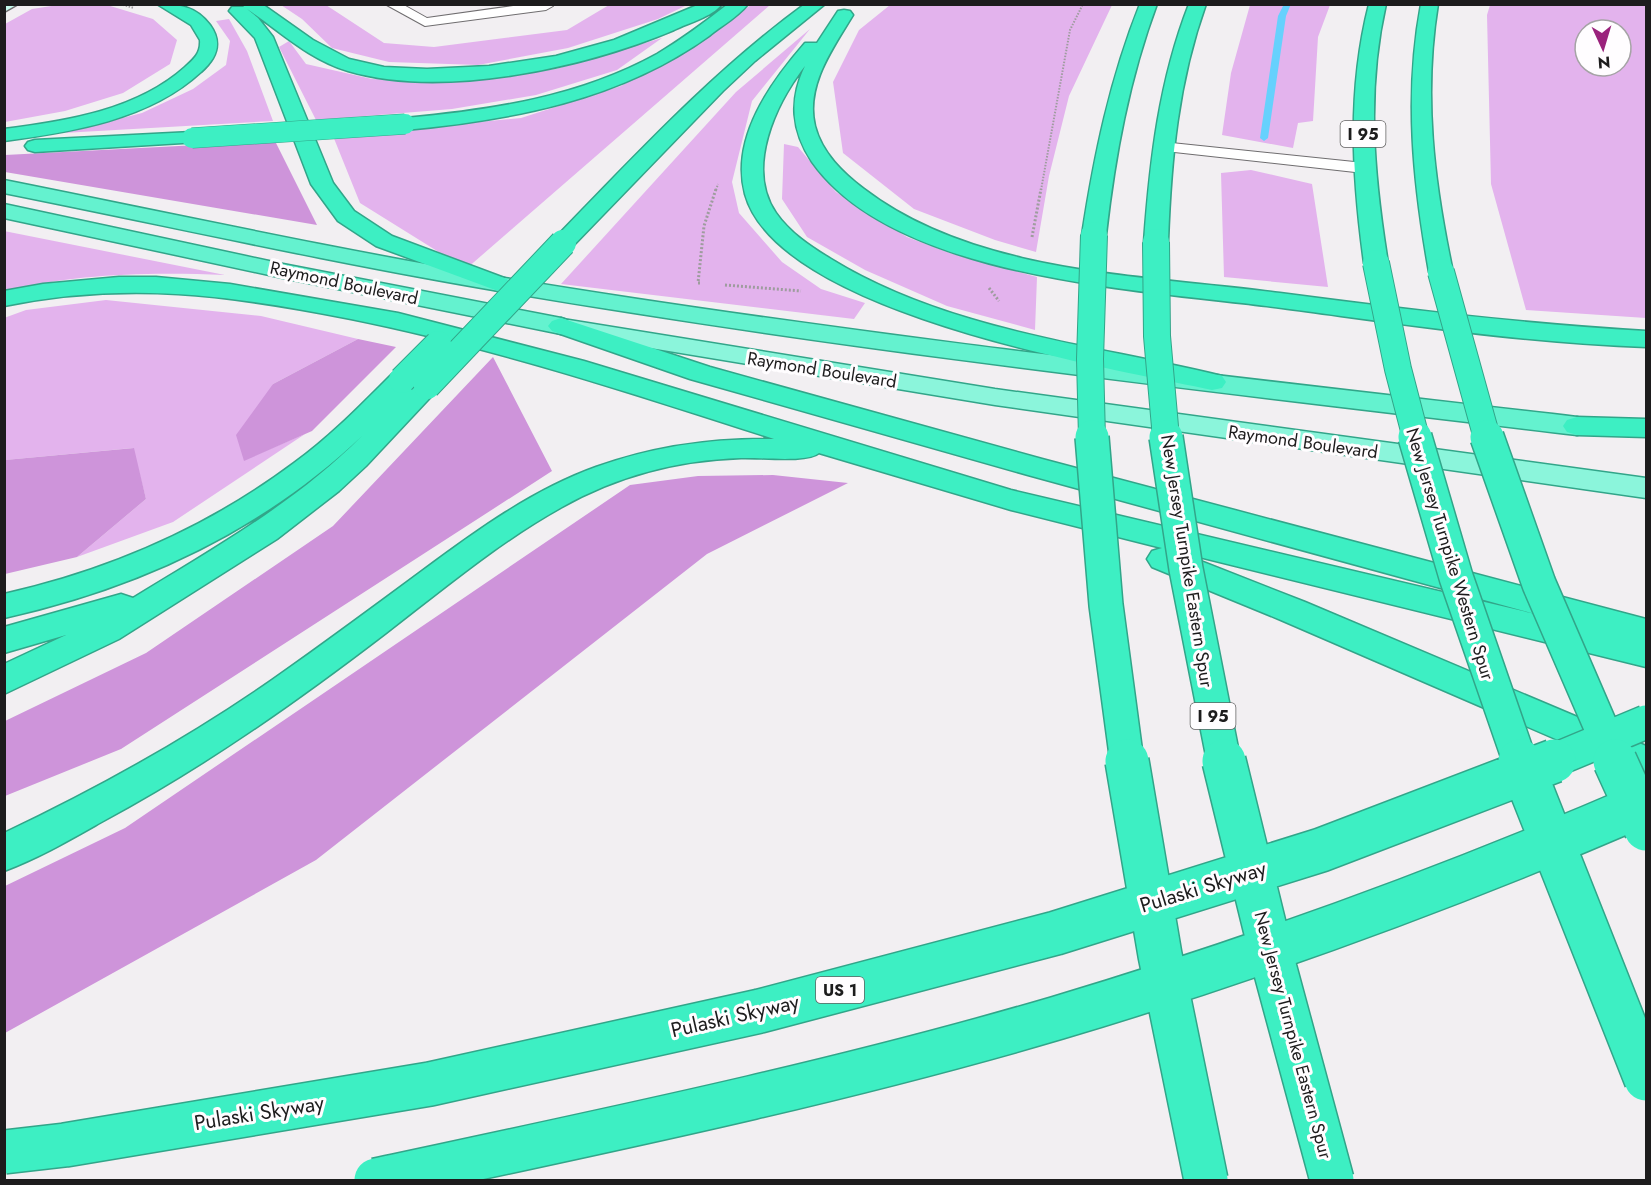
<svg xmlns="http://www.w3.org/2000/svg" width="1651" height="1185" font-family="Jost,sans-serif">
	<rect width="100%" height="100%" fill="#f2eff2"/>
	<path fill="#e3b3ed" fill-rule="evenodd" d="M 58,5 L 107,5 L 153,19 L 177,40 L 170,64 L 123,93 L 65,111 L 5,122 L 5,24 L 32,9 Z
		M 281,5 L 326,5 L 384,43 L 434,47 L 567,30 L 609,5 L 687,5 L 658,19 L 568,48 L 478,65 L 389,62 L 332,48 L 302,19 Z
		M 751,5 L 770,5 L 466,269 L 360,203 L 333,136 L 521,118 L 621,86 Z
		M 890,5 L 1112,5 L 1069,96 L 1049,176 L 1036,252 L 995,240 L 914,209 L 843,153 L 833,82 L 859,30 Z
		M 1250,5 L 1330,5 L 1318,37 L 1313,121 L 1298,123 L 1293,148 L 1222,135 L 1231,73 Z
		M 1490,5 L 1646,5 L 1646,318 L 1526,310 L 1491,184 L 1487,15 ZM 1585,30 L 1621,30 L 1621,66 L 1585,66 Z
		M 229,19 L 247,51 L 273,121 L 63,133 L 142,113 L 193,89 L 226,65 L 230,41 L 216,21 Z
		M 810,29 L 752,101 L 732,182 L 739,213 L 782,262 L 821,289 L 865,303 L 854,319 L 561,284 L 736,92 Z
		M 662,38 L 617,70 L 536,95 L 452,109 L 316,120 L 279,47 L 289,41 L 306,64 L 372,79 L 464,81 L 556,69 Z
		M 784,144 L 798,147 L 836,192 L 907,237 L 950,253 L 1037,277 L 1035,330 L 947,306 L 865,270 L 807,237 L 782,199 Z
		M 1251,170 L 1312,184 L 1328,287 L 1224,277 L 1221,173 Z
		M 4,231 L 225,275 C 153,272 73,273 5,292 Z
		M 106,300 L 261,316 L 358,339 L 273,384 L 244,460 L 305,434 L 173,522 L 77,557 L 146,499 L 133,448 L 5,460 L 4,318 L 26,310 Z"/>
	<path fill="#ce94da" d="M 275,141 L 317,225 L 5,172 L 5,155 Z
		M 358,339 L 396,347 L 312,431 L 244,461 L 236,435 L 273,384 Z
		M 493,357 L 552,471 L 121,749 L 5,796 L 5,721 L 146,653 L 333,526 Z
		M 134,448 L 146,499 L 77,557 L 5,574 L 5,460 Z
		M 773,475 L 848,483 L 707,554 L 316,860 L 5,1033 L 5,886 L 125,828 L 630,485 L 698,476 Z"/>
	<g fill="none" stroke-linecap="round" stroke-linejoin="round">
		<path fill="#66d1fd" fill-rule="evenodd" d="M 1284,4 L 1291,4 L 1286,16 L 1268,138 L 1264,141 L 1260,138 L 1278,16 Z"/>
		<g stroke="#6f6d6f" stroke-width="2">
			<path id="service" d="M 385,4 L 402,4 L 427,18 L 527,4 L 553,6 L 546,10 L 425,26 Z
				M 1162,142 L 1364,163 L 1372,168 L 1364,173 L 1156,150 L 1154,147 L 1156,144 Z"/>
		</g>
		<g stroke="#6f6d6f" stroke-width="3">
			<path id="secondary" d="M 4,4 L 18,4 L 4,12 Z"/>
		</g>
		<g stroke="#32a589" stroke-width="3">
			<path id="primary" d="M 569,320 L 995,389 L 1646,478 L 1646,498 L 995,405 L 560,333 L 556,328 L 560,323 Z"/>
		</g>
		<g stroke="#32a589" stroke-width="3">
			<path id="trunk" d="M 4,180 C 169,213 333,249 499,277 C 856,336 1217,375 1577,417 L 1587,420 L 1591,426 L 1587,432 L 1577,435 C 1217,392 856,352 499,291 C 333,263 169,226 4,193 Z
				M 4,204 L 283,264 L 561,318 L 570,321 L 574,326 L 570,331 L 561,334 L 283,278 L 4,218 Z"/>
		</g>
		<g stroke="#32a589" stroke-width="3">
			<path id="motorway" d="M 157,4 C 178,4 196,6 210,25 C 223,43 217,58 201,72 C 149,120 72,132 4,141 L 4,129 C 67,121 137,110 185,67 C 194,59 201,53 200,40 L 191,25 Z
				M 242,4 L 262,4 L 313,40 L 349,59 L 384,67 L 427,69 L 489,66 L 556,56 L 614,40 L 700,4 L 722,4 C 712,17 688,23 674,30 C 584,68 443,99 348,71 C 308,59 280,31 247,9 L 258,18 L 273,37 L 333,183 L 354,211 L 392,236 L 507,279 L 510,284 L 507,289 L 498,291 L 376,246 L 338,221 L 311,184 L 255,38 L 229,11 L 232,7 L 244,7 Z
				M 728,4 L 748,4 C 738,17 721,26 709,36 C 620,100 512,120 405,130 L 398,128 L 395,124 L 398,120 L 405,118 C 492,110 579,97 657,54 C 682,39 705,22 728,4 Z
				M 805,4 L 825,4 L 755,61 L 723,91 L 571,248 L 563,250 L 555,248 L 551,243 L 555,238 C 635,156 712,72 805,4 Z
				M 1140,4 L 1157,4 C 1129,79 1115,156 1106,235 L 1102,240 L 1094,242 L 1086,240 L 1082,235 C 1094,156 1110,79 1140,4 Z
				M 1189,4 L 1206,4 C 1178,82 1171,160 1168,242 L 1164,247 L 1156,249 L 1148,247 L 1144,242 C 1150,160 1159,81 1189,4 Z
				M 1369,4 L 1386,4 C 1366,92 1374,176 1388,263 L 1384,268 L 1376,270 L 1368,268 L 1364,263 C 1352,175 1347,91 1369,4 Z
				M 1421,4 L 1438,4 C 1423,96 1434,182 1453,272 L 1450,277 L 1441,279 L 1432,277 L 1429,272 C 1413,182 1404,95 1421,4 Z
				M 844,10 L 850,11 L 853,15 C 833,48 805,86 815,126 C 822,153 843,173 864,189 C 976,275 1145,275 1280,293 C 1402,309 1523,324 1646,331 L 1646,347 C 1525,343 1403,324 1282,308 C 1149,290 896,281 812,162 C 791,130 789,100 805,66 C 776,103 745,168 776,213 C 790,233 811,247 831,259 C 948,331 1091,344 1222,376 L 1226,382 L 1222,388 L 1212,390 C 1104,367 778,313 745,194 C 730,138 771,82 805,43 L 817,43 L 838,11 Z
				M 192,132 L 199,134 L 202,138 L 199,142 L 35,152 L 28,150 L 25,146 L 28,142 L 35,140 Z
				M 119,277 L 156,277 L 230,284 L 398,313 L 584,361 L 1011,490 L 1535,614 L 1028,475 L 690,379 L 552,331 L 548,326 L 552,321 L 561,318 L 710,367 L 1042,459 L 1646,619 L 1646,667 L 1175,551 L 1305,602 L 1646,746 L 1646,778 L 1281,620 L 1152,567 L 1147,559 L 1152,551 L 1162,548 L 1011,510 L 819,453 C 808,463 758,457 741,458 C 677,460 617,476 562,507 C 499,542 443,589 386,633 C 296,702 205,766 105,820 C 73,838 39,858 4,871 L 4,833 C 97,789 187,739 272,680 C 322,645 372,608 422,571 C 476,531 532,490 596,467 C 654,446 713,438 774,439 C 635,394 495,348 351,319 C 229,295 128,281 4,306 L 4,291 L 43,284 Z
				M 402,372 L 412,374 L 416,380 L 408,389 C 418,380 423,377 437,380 L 441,386 L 366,466 L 339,491 L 277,539 L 119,639 L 4,694 L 4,664 L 66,635 L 4,653 L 4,627 L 121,594 L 133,598 C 213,549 295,503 362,436 C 262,531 138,588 4,618 L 4,594 C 110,570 207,528 294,463 C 330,437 361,405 392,374 Z
				M 1577,417 L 1646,419 L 1646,437 L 1577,435 L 1567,432 L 1563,426 L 1567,420 Z"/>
		</g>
		<path stroke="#9e9c9e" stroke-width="2" stroke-dasharray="1.5 1.5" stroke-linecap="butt" d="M 120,4 L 134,8
			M 716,190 L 718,184
			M 1041,190 L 1070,30 L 1083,4"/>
		<path stroke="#9e9c9e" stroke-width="3" stroke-dasharray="2 2" stroke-linecap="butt" d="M 1032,237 L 1041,189
			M 700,283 L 698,283 L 704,226 L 716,189
			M 725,285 L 801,291
			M 989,288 L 999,301"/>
		<use href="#service" fill="#fff" fill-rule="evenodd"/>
		<use href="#secondary" fill="#c5faed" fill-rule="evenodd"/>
		<use href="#primary" fill="#8bf5db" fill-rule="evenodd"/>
		<use href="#trunk" fill="#64f2cf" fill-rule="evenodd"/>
		<use href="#motorway" fill="#3defc3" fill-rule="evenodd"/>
		<g stroke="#32a589" stroke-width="21" stroke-linecap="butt">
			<path id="motorway-bridge-far3" d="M 192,138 L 405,124"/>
		</g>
		<g stroke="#32a589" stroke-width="28" stroke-linecap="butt">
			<path id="motorway-bridge-far2" d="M 1156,242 L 1157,336 L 1166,438
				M 1376,263 L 1398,369 L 1416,438
				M 1441,272 L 1487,438
				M 402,380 L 438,344
				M 427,386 L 563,243
				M 1092,438 L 1090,359 L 1094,235"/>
		</g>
		<g stroke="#32a589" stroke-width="36" stroke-linecap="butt">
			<path id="motorway-bridge-far1" d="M 1092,437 L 1106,605 L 1127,762
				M 1166,437 L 1186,569 L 1224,762
				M 1415,437 L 1456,577 L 1520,762
				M 1487,437 L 1539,584 L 1616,762
				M 1550,762 L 1646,722"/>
		</g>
		<g stroke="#32a589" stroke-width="46" stroke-linecap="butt">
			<path id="motorway-bridge" d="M 1127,761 L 1160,955 L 1206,1180
				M 1224,761 L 1275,969 L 1332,1180
				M 1520,761 L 1646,1079
				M 1615,761 L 1646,829
				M 4,1152 L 65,1145 L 430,1084 L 760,1011 L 1056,933 L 1321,850 L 1554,761
				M 376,1180 C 604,1131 833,1084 1057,1018 C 1258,958 1454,886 1646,803"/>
		</g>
		<use href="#motorway-bridge-far3" stroke="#3defc3" stroke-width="20"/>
		<use href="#motorway-bridge-far2" stroke="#3defc3" stroke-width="26"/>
		<use href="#motorway-bridge-far1" stroke="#3defc3" stroke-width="33"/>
		<use href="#motorway-bridge" stroke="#3defc3" stroke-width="43"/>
	</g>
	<g text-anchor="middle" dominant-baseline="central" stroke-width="6" stroke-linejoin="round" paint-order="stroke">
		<g fill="#fffdff" stroke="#616061" stroke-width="1.5">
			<rect x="1340.5" y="121" width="45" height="26" rx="4.5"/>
			<rect x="1190.5" y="703" width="45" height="26" rx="4.5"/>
			<rect x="816" y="977" width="48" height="26" rx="4.5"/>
		</g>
		<g font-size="16" font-weight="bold" fill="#1d1c1d">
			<text x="1363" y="134">I 95</text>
			<text x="1213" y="716">I 95</text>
			<text x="840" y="990">US 1</text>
		</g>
		<g font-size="18" fill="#1d1c1d" stroke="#fffdff">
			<text transform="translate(344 283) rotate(12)">Raymond Boulevard</text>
			<text transform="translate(822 370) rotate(9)">Raymond Boulevard</text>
			<text transform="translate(1303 442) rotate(8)">Raymond Boulevard</text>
			<text transform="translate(1450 554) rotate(73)">New Jersey Turnpike Western Spur</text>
			<text transform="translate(1187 561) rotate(81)">New Jersey Turnpike Eastern Spur</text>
			<text transform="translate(1293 1035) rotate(75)">New Jersey Turnpike Eastern Spur</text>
		</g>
		<g font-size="21" fill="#1d1c1d" stroke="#fffdff">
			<text transform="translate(1203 887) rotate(-17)">Pulaski Skyway</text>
			<text transform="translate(735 1016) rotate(-13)">Pulaski Skyway</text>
			<text transform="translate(259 1113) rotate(-9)">Pulaski Skyway</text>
		</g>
	</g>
	<rect width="1651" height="1185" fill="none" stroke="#1d1c1d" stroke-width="12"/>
	<g transform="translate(1603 48) rotate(176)"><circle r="28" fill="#fffdff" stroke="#a5a3a5" stroke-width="1.5"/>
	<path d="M0-4.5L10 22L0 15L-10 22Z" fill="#9a227c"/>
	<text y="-9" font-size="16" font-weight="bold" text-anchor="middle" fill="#1d1c1d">N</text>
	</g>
</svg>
